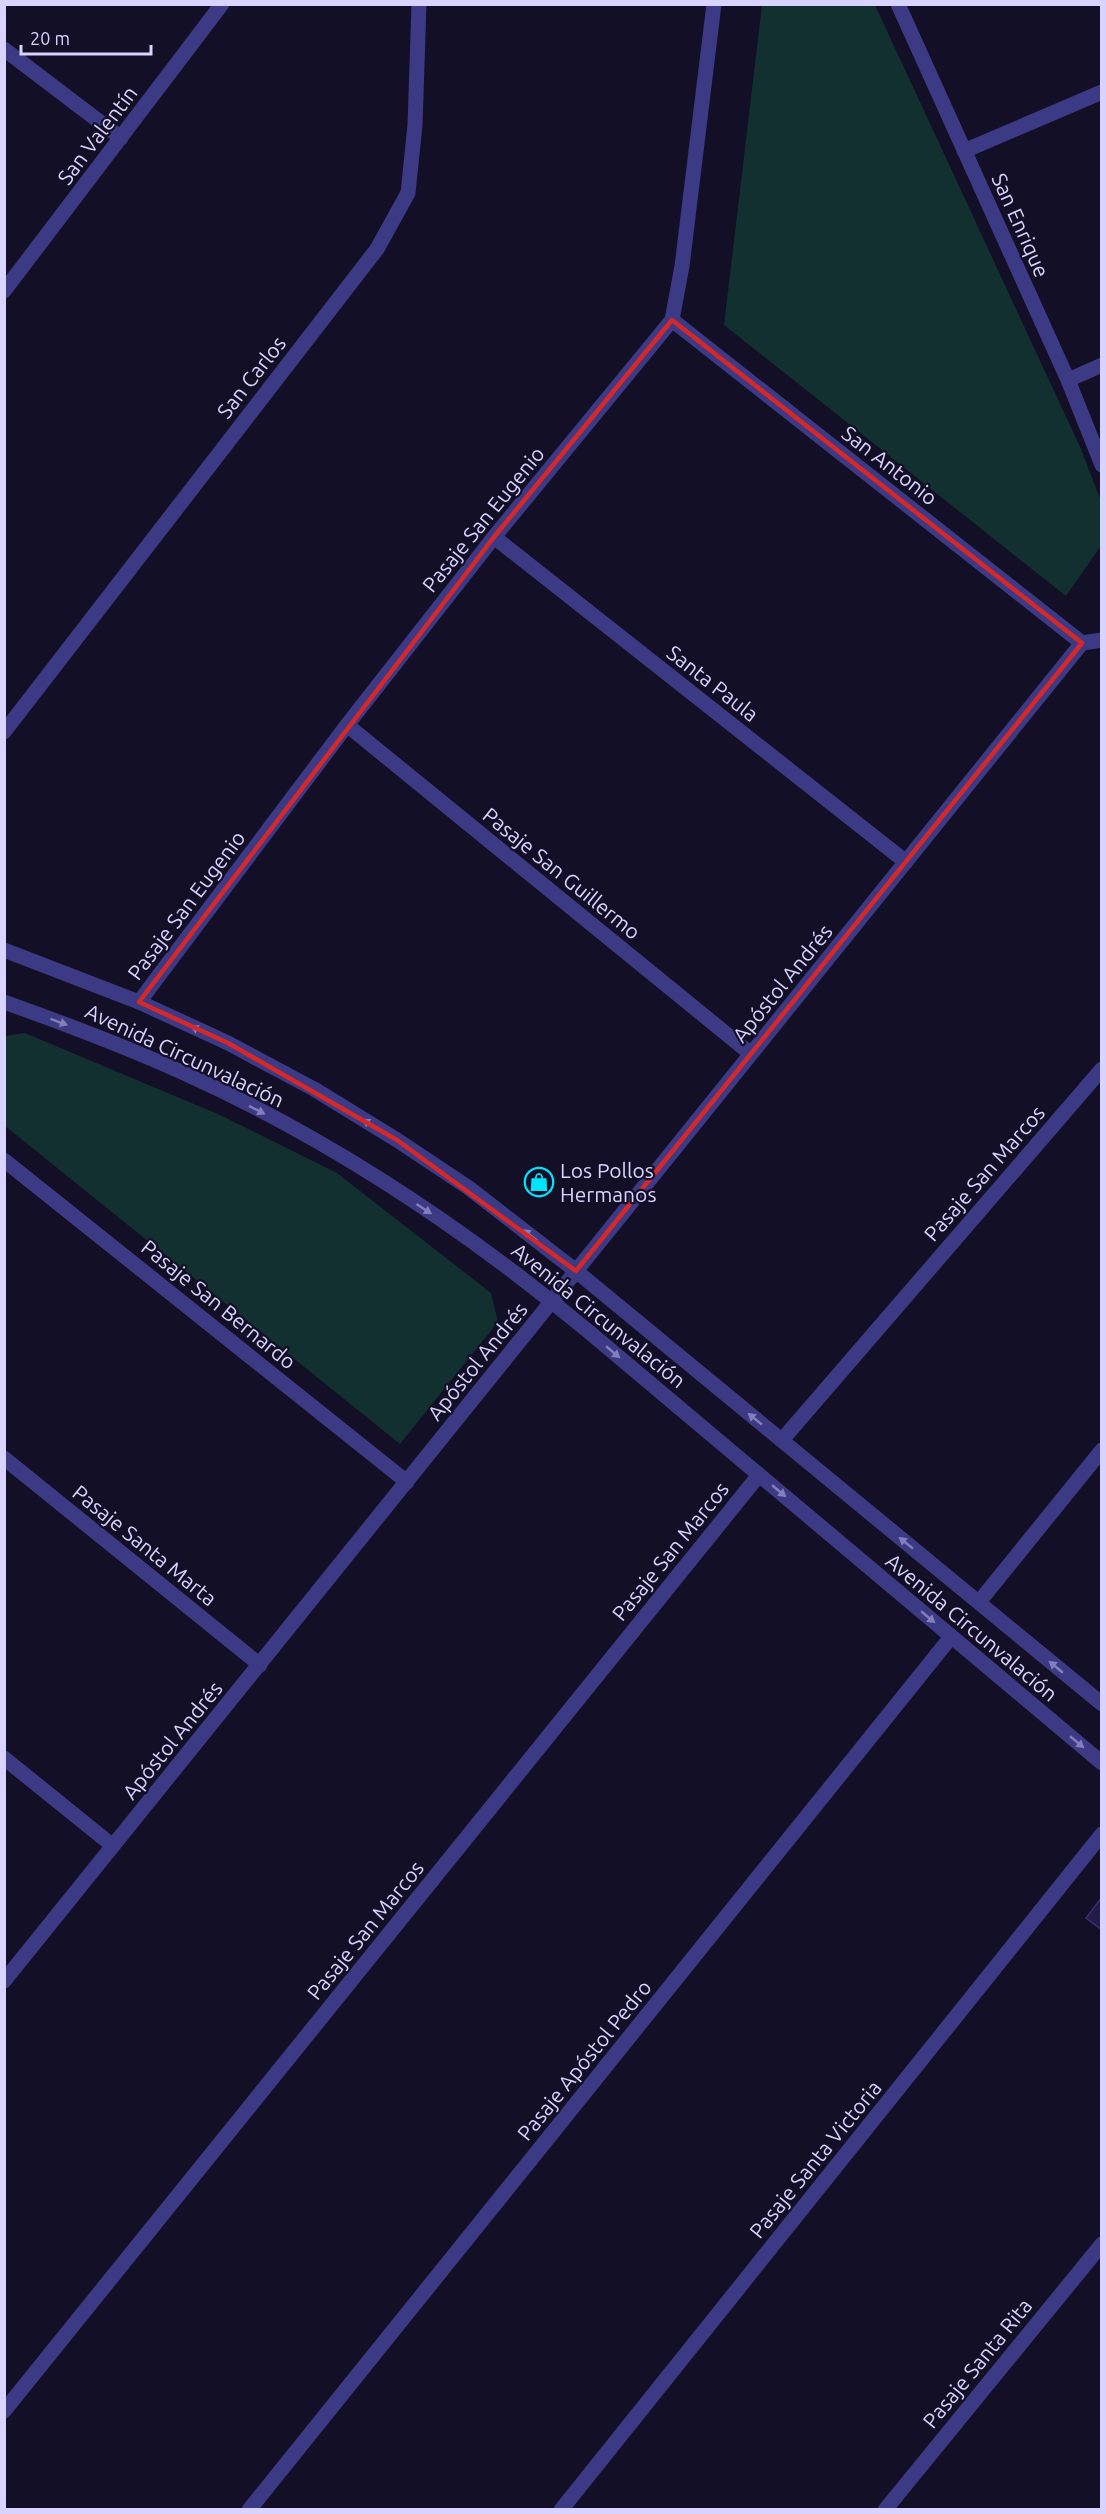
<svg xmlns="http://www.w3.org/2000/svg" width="1106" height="2514" font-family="Ubuntu,sans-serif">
	<rect width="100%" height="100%" fill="#130f26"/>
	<path fill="#12302f" d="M 762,5 L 875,5 L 1081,449 L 1101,501 L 1101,546 L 1066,596 L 724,325 Z
		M 25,1033 L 220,1115 L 337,1173 L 491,1293 L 498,1322 L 400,1444 L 5,1126 L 5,1036 Z"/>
	<path fill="#241b47" stroke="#3b2d73" stroke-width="1.5" d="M 1102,1897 L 1102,1930 L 1086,1918 Z"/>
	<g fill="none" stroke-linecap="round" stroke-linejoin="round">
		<path stroke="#3d3a85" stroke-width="15" d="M 898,4 L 1068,380 L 1102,465
			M 4,49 L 121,138
			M 964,151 L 1102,92
			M 4,291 L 222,4
			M 672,320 L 1082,643
			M 1068,380 L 1102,365
			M 494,537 L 906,862
			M 347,725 L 751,1054
			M 4,732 L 377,249 L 408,193 L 415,125 L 419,4
			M 139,1002 L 347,725 L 494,537 L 672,320 L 682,266 L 714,4
			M 4,1160 L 407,1482
			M 782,1440 L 1102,1069
			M 4,1458 L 260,1665
			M 979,1602 L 1102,1450
			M 4,1758 L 113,1846
			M 4,1981 L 1082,643 L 1102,640
			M 4,2411 L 759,1475
			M 249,2510 L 951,1637
			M 561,2510 L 1102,1834
			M 885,2510 L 1102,2244"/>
		<path stroke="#3d3a85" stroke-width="15" d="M 4,950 L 139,1002 L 228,1043 L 314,1089 L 397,1140 L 469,1188 L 576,1271 L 1102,1704
			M 4,1002 C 66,1024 127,1047 186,1074 C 332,1140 466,1230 588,1331 L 1102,1763"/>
	</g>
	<defs><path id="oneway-solid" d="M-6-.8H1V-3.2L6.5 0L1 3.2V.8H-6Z" transform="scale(1.5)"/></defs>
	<g fill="#837fbc">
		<use href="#oneway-solid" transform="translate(59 1022) rotate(20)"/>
		<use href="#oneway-solid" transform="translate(199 1030) rotate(-155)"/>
		<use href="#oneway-solid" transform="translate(257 1110) rotate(27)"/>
		<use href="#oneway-solid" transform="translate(370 1124) rotate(-149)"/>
		<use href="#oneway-solid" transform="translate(424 1209) rotate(33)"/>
		<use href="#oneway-solid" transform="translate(530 1235) rotate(-143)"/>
		<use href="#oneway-solid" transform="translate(613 1352) rotate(40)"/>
		<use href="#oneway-solid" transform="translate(755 1419) rotate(-141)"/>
		<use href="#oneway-solid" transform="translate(779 1491) rotate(40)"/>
		<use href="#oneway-solid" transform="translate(906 1543) rotate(-141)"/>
		<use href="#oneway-solid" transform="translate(928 1617) rotate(40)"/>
		<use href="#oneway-solid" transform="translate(1056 1667) rotate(-140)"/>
		<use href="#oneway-solid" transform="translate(1077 1742) rotate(40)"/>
	</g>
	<path fill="none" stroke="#d62828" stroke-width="4.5" stroke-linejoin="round" d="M 672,320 L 1082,643 L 576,1271 L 397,1140 L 228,1043 L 139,1002 L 494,537 Z"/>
	<defs>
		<g id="shop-ring" transform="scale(1.5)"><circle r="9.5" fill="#130f26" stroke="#00e5ff" stroke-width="1.5"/><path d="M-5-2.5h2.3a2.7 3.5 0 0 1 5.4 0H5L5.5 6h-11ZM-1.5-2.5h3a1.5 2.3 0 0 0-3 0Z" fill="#00e5ff"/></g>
	</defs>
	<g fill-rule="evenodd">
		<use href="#shop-ring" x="539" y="1182"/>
	</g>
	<g text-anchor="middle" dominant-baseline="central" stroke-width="4.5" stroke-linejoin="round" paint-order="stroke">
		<g font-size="21" fill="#d9d4ff" stroke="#130f26">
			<text transform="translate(97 135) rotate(-53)">San Valentín</text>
			<text transform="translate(1021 225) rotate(66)">San Enrique</text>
			<text transform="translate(251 377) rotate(-52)">San Carlos</text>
			<text transform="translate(890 465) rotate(38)">San Antonio</text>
			<text transform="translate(483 519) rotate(-51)">Pasaje San Eugenio</text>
			<text transform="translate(713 683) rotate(38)">Santa Paula</text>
			<text transform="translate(562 873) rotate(39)">Pasaje San Guillermo</text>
			<text transform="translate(186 905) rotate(-53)">Pasaje San Eugenio</text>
			<text transform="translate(782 983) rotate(-51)">Apóstol Andrés</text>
			<text transform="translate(185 1055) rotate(25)">Avenida Circunvalación</text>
			<text transform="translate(984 1173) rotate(-49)">Pasaje San Marcos</text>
			<text transform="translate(219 1304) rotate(39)">Pasaje San Bernardo</text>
			<text transform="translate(599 1315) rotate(39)">Avenida Circunvalación</text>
			<text transform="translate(477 1361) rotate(-51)">Apóstol Andrés</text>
			<text transform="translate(145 1545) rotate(39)">Pasaje Santa Marta</text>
			<text transform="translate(670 1551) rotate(-51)">Pasaje San Marcos</text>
			<text transform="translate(972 1627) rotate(40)">Avenida Circunvalación</text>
			<text transform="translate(172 1740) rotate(-51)">Apóstol Andrés</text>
			<text transform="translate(365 1930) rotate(-51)">Pasaje San Marcos</text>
			<text transform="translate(584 2060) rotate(-51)">Pasaje Apóstol Pedro</text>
			<text transform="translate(815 2159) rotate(-51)">Pasaje Santa Victoria</text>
			<text transform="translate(977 2363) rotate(-51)">Pasaje Santa Rita</text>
		</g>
		<g font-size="21" fill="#d9d4ff" stroke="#130f26" text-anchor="start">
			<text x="560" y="1170">Los Pollos<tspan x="560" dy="24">Hermanos</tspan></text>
		</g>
	</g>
	<rect width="1106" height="2514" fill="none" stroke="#d9d4ff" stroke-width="12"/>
	<path d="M21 45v9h130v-9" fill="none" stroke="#d9d4ff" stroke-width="3"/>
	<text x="30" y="45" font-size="18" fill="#d9d4ff" stroke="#130f26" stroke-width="4.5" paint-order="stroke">20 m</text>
</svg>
